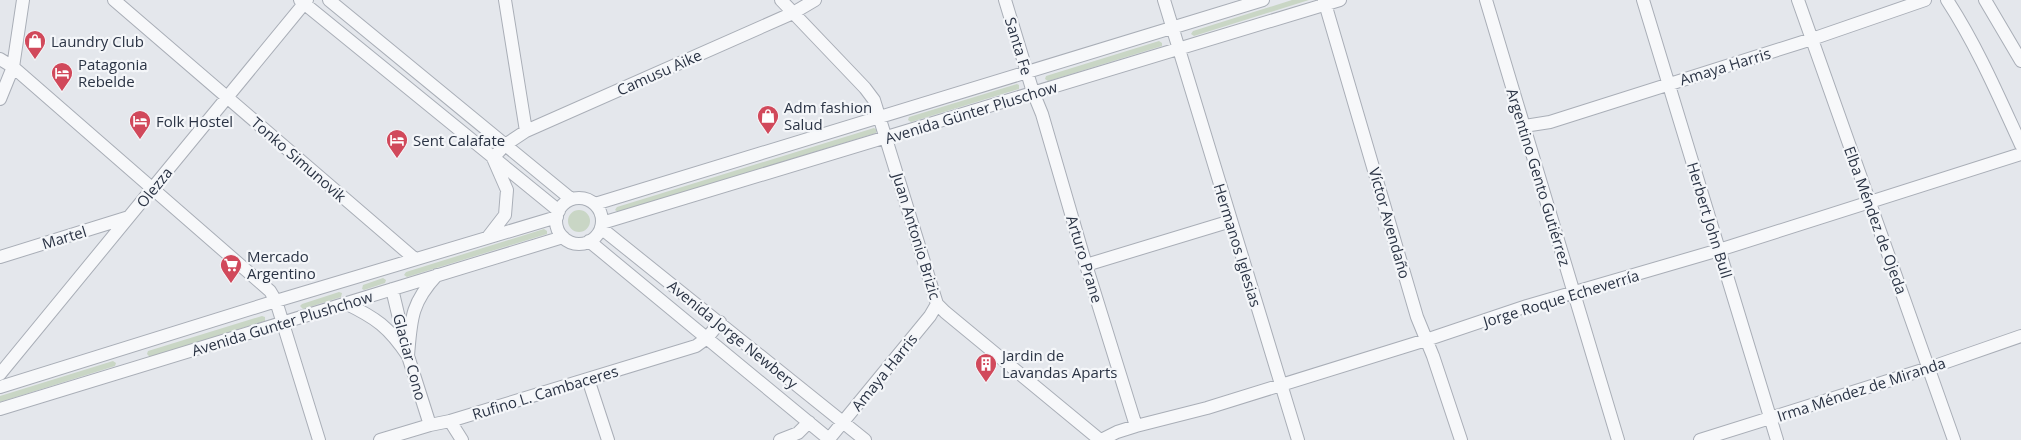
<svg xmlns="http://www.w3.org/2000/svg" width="2021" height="440" font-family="'Open Sans',sans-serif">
	<rect width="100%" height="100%" fill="#e4e7ec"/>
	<path fill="#c9d6c5" d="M 1292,0 L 1309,0 L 1194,36 L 1191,34 L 1193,31 Z
		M 1159,41 L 1162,43 L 1162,46 L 1048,81 L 1045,79 L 1046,76 Z
		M 1017,84 L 1019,85 L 1019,89 L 911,122 L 908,120 L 909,117 Z
		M 874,128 L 877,130 L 876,133 L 618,212 L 615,210 L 617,207 Z
		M568 221a11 11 0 1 1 22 0a11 11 0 1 1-22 0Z
		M 544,229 L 547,231 L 547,234 L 407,277 L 404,275 L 406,272 Z
		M 383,278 L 386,280 L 385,283 L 364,290 L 362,289 L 363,285 Z
		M 339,292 L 342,293 L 341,297 L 303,309 L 300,306 L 302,304 Z
		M 262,316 L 265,317 L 265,321 L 150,357 L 147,354 L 148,351 Z
		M 113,361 L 116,363 L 115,366 L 0,402 L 0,396 Z"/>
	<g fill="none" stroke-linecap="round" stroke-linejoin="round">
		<g stroke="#a9aeb7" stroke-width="14">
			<path id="minor" d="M 114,0 L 415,259
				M 300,0 L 559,211
				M 329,0 L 571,199
				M 505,0 L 526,131
				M 781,0 L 865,88 L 874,100 L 937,304 L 945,312 L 1100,440
				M 1005,0 L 1033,92 L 1042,114 L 1086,265 L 1136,426
				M 1164,0 L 1298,440
				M 1324,0 L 1417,317 L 1433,356 L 1461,440
				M 1486,0 L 1618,440
				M 1643,0 L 1777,440
				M 1798,0 L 1954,440
				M 1947,0 C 1977,46 1998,95 2021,145
				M 1985,0 L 2021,61
				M 0,59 L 13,67 L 270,291 L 276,301 L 319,440
				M 0,99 L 13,67 L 23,0
				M 1524,126 L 1550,122 L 1812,39 L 1925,0
				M556 221a23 23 0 1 1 46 0a23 23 0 1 1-46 0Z
				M 595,204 L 1263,0
				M 602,223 L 1340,0
				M 601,228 L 865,440
				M 488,237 L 505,215 L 507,190 L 493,158 L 505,145 L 526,131 L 793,13 L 815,0
				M 589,241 L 830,440
				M 0,257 L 129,217
				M 1086,265 L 1231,221
				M 392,289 L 408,356 L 430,425
				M 345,303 C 376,318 389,327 408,356 C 411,319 411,303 437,275
				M 0,374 L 307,0
				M 588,379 L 608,440
				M 0,387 L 276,301 L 557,217
				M 0,409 L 563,237
				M 450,421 L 462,440
				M 829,439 L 930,316 L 937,304
				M 380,440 L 430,425 L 450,421 L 696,346 L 707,338 L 720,322
				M 780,440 L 798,433 L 809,422
				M 1101,440 L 1117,432 L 1136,426 L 1207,408 L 1426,340 L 1527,306 L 1719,250 L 2021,154
				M 1700,440 L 1929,368 L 2021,336"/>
		</g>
		<use href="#minor" stroke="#f7f8fa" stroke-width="12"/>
	</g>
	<defs>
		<g id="shop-pin" transform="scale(1.125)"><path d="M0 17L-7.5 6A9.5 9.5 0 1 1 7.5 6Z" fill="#d1495b" stroke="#f4f6f9"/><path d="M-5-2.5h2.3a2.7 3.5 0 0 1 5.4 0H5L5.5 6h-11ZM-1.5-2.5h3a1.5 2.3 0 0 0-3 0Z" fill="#fff"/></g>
		<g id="hotel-pin" transform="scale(1.125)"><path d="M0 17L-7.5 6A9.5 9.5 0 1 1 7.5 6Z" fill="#d1495b" stroke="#f4f6f9"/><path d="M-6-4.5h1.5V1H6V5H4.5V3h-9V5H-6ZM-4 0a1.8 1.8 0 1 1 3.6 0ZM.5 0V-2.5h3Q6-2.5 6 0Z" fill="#fff"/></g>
		<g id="supermarket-pin" transform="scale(1.125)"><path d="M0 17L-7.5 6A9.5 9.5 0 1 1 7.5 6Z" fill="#d1495b" stroke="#f4f6f9"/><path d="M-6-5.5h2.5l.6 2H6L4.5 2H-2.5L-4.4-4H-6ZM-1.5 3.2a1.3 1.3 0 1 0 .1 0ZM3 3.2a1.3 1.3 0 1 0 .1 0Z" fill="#fff"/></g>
		<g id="building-pin" transform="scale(1.125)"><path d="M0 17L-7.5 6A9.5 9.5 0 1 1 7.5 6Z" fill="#d1495b" stroke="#f4f6f9"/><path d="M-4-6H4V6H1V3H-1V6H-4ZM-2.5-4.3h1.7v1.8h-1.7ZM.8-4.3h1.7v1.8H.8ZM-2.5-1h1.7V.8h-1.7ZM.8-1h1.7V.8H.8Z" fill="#fff"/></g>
	</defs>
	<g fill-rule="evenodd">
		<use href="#shop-pin" x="35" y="41"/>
		<use href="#hotel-pin" x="62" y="73"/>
		<use href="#shop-pin" x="768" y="116"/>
		<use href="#hotel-pin" x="140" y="121"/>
		<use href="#hotel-pin" x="397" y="140"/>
		<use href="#supermarket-pin" x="231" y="265"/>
		<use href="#building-pin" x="986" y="364"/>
	</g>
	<g text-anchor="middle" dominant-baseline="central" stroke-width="4.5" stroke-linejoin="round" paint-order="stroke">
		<g font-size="15" fill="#2b3445" stroke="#f4f6f9" text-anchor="start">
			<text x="51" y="41">Laundry Club</text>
			<text x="78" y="64">Patagonia<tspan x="78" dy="17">Rebelde</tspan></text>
			<text x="784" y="107">Adm fashion<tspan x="784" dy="17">Salud</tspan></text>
			<text x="156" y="121">Folk Hostel</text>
			<text x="413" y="140">Sent Calafate</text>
			<text x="247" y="256">Mercado<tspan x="247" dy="17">Argentino</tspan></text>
			<text x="1002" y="355">Jardin de<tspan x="1002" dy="17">Lavandas Aparts</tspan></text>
		</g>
		<g font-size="15" fill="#2b3445" stroke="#f4f6f9">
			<text transform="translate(1019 46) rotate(73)">Santa Fe</text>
			<text transform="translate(1725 66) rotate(-17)">Amaya Harris</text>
			<text transform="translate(659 72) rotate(-24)">Camusu Aike</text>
			<text transform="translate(971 112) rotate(-17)">Avenida Günter Pluschow</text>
			<text transform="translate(299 159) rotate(41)">Tonko Simunovik</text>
			<text transform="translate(1539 177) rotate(73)">Argentino Gento Gutiérrez</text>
			<text transform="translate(154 187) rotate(-51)">Olezza</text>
			<text transform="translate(1710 220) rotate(73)">Herbert John Bull</text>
			<text transform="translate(1876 220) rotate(70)">Elba Méndez de Ojeda</text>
			<text transform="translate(1390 223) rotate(74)">Víctor Avendaño</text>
			<text transform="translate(917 236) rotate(73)">Juan Antonio Brizic</text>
			<text transform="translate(64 237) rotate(-17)">Martel</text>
			<text transform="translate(1238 245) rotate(73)">Hermanos Iglesias</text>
			<text transform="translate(1085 259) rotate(73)">Arturo Prane</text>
			<text transform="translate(1561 298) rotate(-17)">Jorge Roque Echeverría</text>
			<text transform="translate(282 323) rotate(-17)">Avenida Gunter Plushchow</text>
			<text transform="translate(733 334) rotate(39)">Avenida Jorge Newbery</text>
			<text transform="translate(410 357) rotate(75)">Glaciar Cono</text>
			<text transform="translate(884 372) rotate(-51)">Amaya Harris</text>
			<text transform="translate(1861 389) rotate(-18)">Irma Méndez de Miranda</text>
			<text transform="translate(545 392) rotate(-17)">Rufino L. Cambaceres</text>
		</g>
	</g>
</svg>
